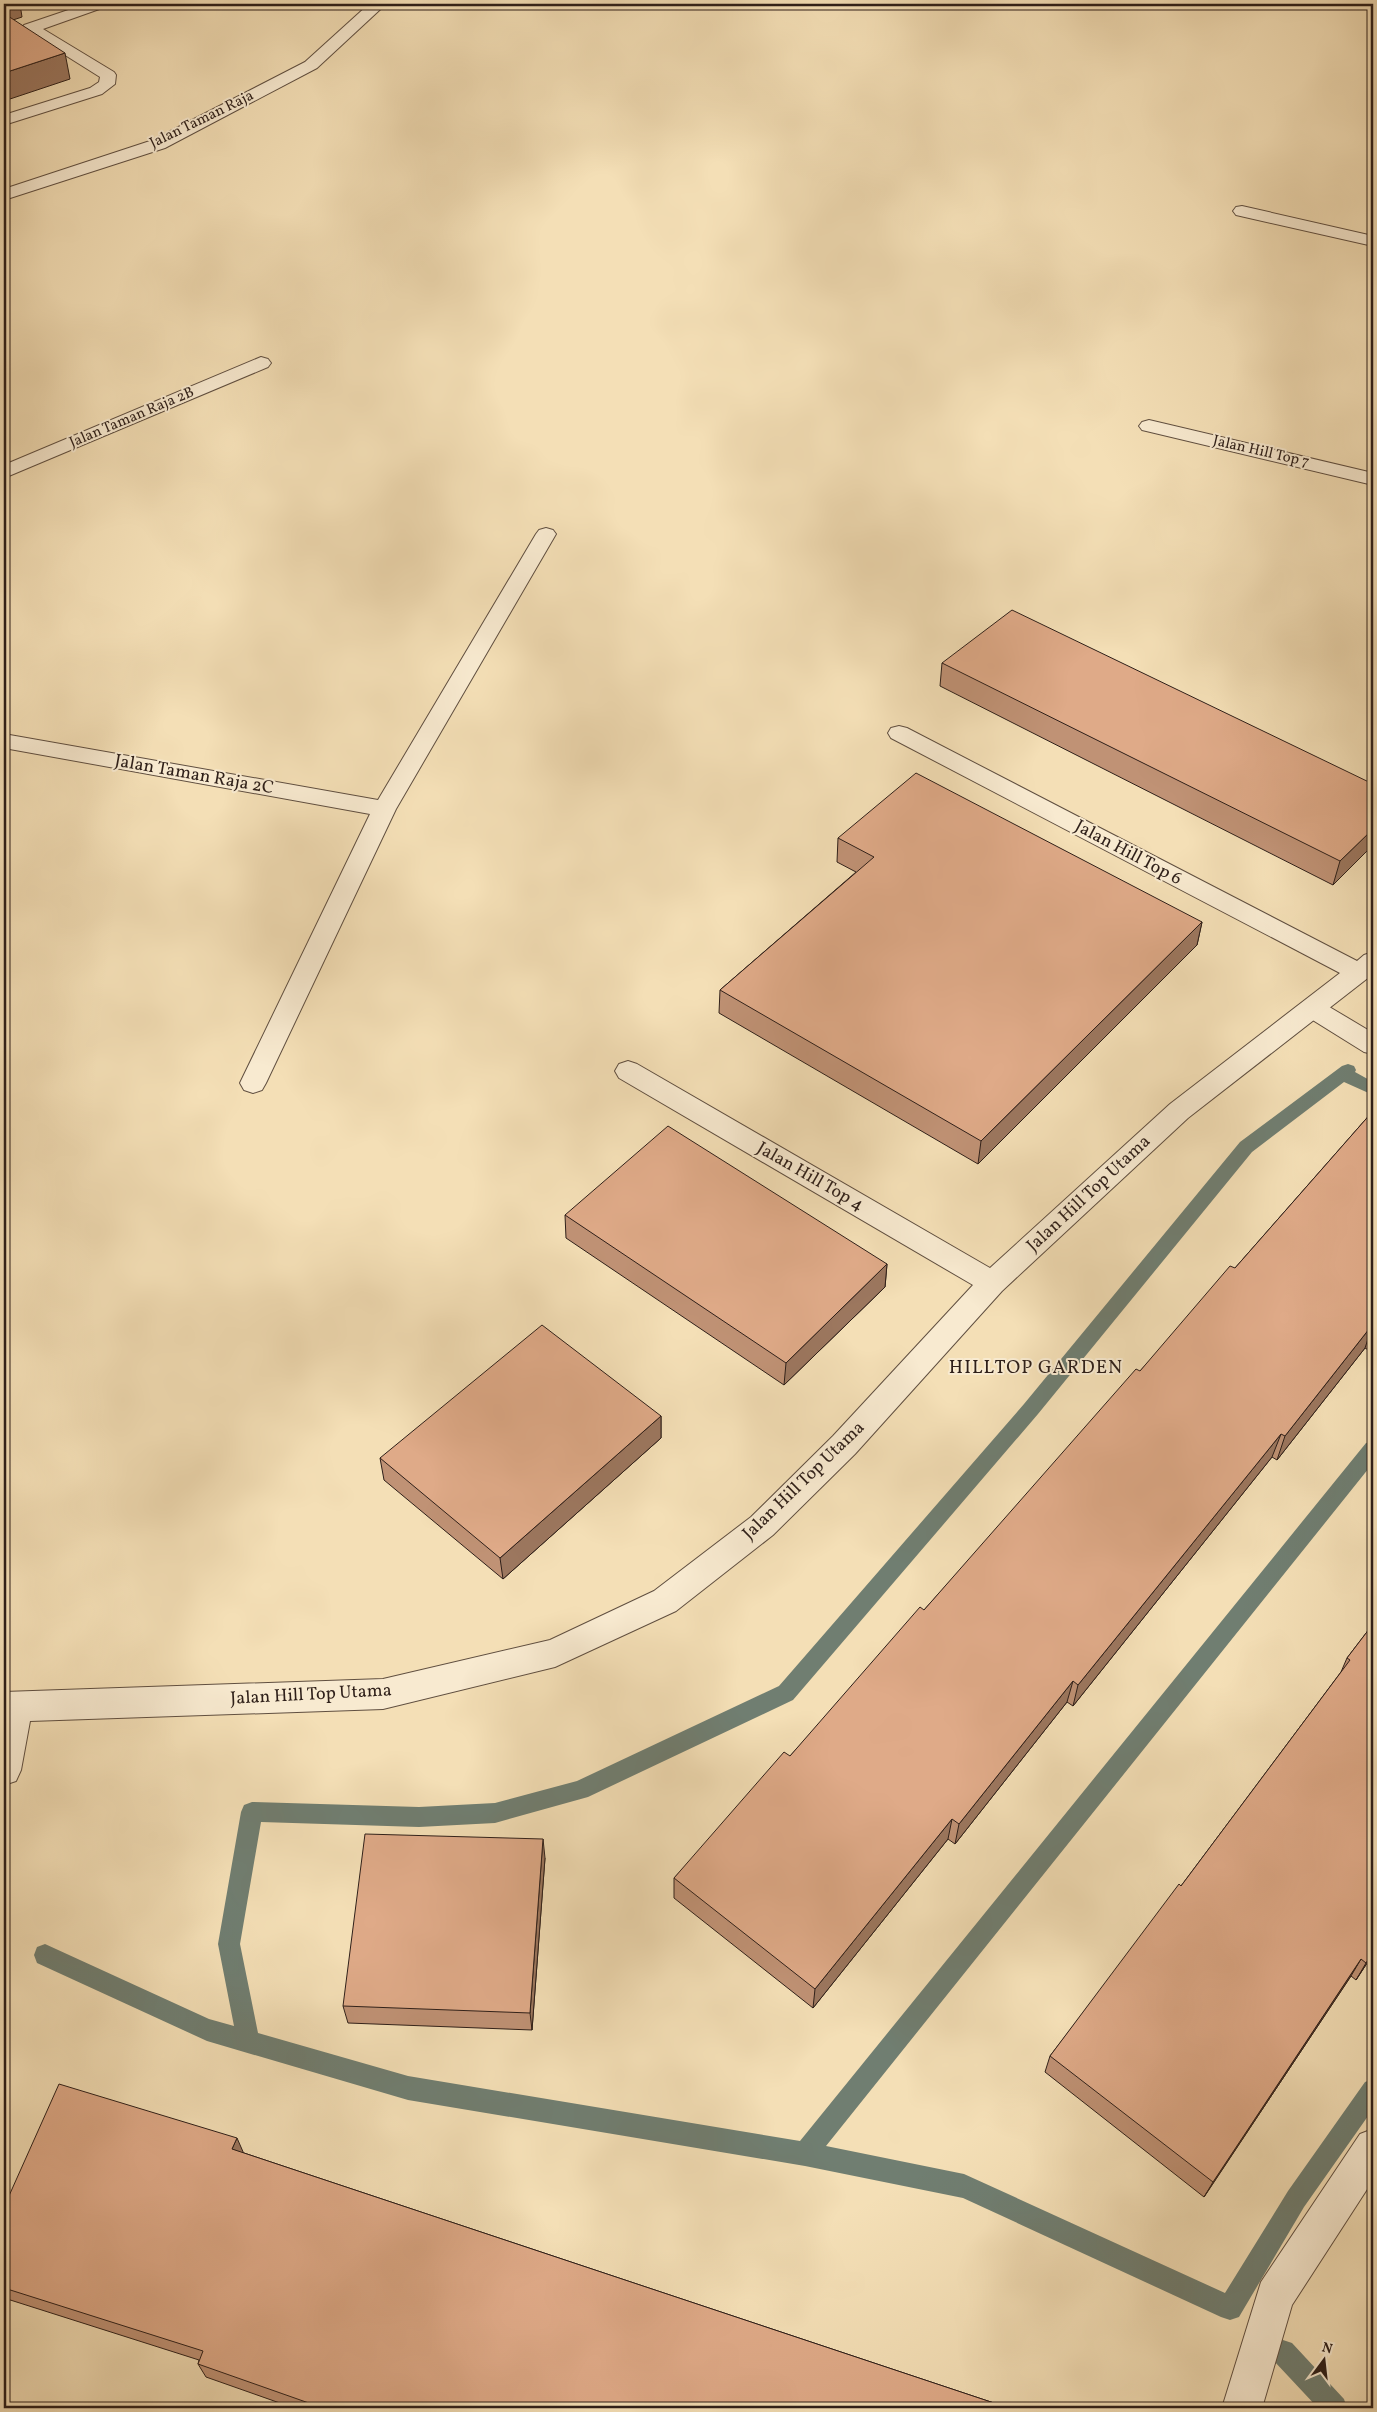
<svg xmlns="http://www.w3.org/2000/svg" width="1377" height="2412" font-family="Vollkorn,serif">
	<rect width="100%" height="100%" fill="#f4dfb6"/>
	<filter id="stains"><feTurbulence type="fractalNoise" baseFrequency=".004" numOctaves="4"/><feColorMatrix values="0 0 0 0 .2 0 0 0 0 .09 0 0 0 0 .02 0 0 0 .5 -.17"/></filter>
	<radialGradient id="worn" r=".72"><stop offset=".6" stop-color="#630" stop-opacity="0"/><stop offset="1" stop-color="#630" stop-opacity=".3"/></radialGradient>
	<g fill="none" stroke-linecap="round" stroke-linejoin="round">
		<path fill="#707e71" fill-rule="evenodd" d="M 1348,1064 L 1354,1066 L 1356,1070 L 1355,1072 L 1373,1082 L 1373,1095 L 1344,1082 L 1252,1152 L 1038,1414 L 793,1700 L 588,1797 L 495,1823 L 419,1827 L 261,1822 L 240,1944 L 258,2033 L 408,2076 L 800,2141 L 1366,1443 L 1373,1441 L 1373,1463 L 826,2146 L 964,2174 L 1225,2293 L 1288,2191 L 1365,2082 L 1373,2079 L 1373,2109 L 1304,2207 L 1239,2317 L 1230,2320 L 1221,2317 L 963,2198 L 805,2166 L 408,2100 L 207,2041 L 37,1963 L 34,1955 L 37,1947 L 45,1944 L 209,2019 L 234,2026 L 218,1944 L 241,1812 L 244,1805 L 252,1802 L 419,1807 L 495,1803 L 577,1781 L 779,1686 L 1024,1404 L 1240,1142 L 1342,1066 Z
			M 1283,2340 L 1292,2343 L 1344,2399 L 1347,2408 L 1318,2408 L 1274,2361 L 1271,2352 L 1274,2343 Z"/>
		<g stroke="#604f40" stroke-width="2">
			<path id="lane" d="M 86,4 L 108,4 L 105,7 L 43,29 L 114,72 L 116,75 L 115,84 L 102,94 L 4,125 L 4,115 L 90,88 L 99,82 L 100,77 L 22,28 L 24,25 Z
				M 1312,999 L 1321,1002 L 1373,1033 L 1373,1054 L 1364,1052 L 1303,1014 L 1299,1008 L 1303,1002 Z"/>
		</g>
		<g stroke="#604f40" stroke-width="2">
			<path id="street" d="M 369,4 L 386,4 L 317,68 L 165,148 L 4,200 L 4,189 L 153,140 L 305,62 Z
				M 1242,206 L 1373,236 L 1373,246 L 1236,215 L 1233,211 L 1236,207 Z
				M 261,357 L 268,359 L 271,363 L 268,367 L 4,478 L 4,465 Z
				M 1149,420 L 1373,473 L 1373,485 L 1142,430 L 1139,426 L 1142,422 Z
				M 546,528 L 553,530 L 556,534 L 396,809 L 266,1083 L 262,1090 L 253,1093 L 244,1090 L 240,1083 L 370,814 L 4,748 L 4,734 L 378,800 L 536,534 L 539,530 Z
				M 899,726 L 907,728 L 1357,961 L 1364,955 L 1373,952 L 1373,974 L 1188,1118 L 1002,1291 L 855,1454 L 773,1535 L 676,1611 L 555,1667 L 383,1709 L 30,1721 L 21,1770 L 16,1781 L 4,1785 L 4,1692 L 383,1679 L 550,1640 L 654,1591 L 751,1517 L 833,1436 L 973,1285 L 619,1078 L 615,1071 L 619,1064 L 628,1061 L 637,1064 L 990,1268 L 1170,1104 L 1340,973 L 891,738 L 888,733 L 891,728 Z
				M 1373,2129 L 1373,2180 L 1292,2305 L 1262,2408 L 1222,2408 L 1261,2282 L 1360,2134 Z"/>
		</g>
		<use href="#lane" fill="#f8ead0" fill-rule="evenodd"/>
		<use href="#street" fill="#f8ead0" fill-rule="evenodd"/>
	</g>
	<path fill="#c09275" stroke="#2e1f19" d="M 942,663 L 1373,784 L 1373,845 L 1333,885 L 940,686 Z
		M 838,838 L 1202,922 L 1197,945 L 978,1164 L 719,1013 L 720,990 L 856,872 L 837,862 Z
		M 1373,1111 L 1373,1346 L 1370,1351 L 1365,1348 L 1277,1460 L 1272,1457 L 1073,1706 L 1067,1702 L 955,1844 L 948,1839 L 813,2008 L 674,1898 L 674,1878 L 790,1756 L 924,1610 L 1140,1371 L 1235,1268 Z
		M 565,1215 L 887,1264 L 885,1287 L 784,1385 L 566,1238 Z
		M 661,1416 L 661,1438 L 503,1579 L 384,1480 L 380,1458 Z
		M 1373,1624 L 1373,1954 L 1356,1980 L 1351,1976 L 1204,2197 L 1045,2072 L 1050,2056 L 1181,1886 L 1341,1672 L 1347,1658 Z
		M 545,1858 L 532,2030 L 348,2023 L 343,2006 Z
		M 244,2153 L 1009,2408 L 294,2408 L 206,2377 L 198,2364 L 199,2360 L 4,2298 L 4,2207 Z"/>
	<path fill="#9c775f" stroke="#2e1f19" d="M 4,4 L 20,4 L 22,17 L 4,23 Z
		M 65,53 L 70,79 L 4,101 L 4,73 Z
		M 1373,829 L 1373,845 L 1333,885 L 1340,861 Z
		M 1202,922 L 1197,945 L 978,1164 L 981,1141 Z
		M 887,1264 L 885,1287 L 784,1385 L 786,1363 Z
		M 1373,1324 L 1365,1348 L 1277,1460 L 1285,1436 Z
		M 1373,1341 L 1373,1346 L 1370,1351 Z
		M 661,1416 L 661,1438 L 503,1579 L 500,1558 Z
		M 1281,1434 L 1272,1457 L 1073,1706 L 1078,1685 Z
		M 1073,1681 L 1067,1702 L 955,1844 L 959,1824 Z
		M 952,1819 L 948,1839 L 813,2008 L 815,1989 Z
		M 543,1839 L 545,1858 L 532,2030 L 530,2013 Z
		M 1373,1952 L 1373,1954 L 1356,1980 L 1366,1963 Z
		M 1361,1959 L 1351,1976 L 1204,2197 L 1213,2182 Z
		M 237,2138 L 244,2154 L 232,2149 Z"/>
	<path fill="#dfaa88" stroke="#2e1f19" d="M 8,16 L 65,53 L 4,73 L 4,17 Z
		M 1012,610 L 1373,784 L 1373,829 L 1340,861 L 942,663 Z
		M 916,773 L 1202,922 L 981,1141 L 720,990 L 874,857 L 838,838 Z
		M 1373,1111 L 1373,1324 L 1285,1436 L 1281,1434 L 1078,1685 L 1073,1681 L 959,1824 L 952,1819 L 815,1989 L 674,1878 L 784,1752 L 790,1756 L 920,1607 L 924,1610 L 1136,1369 L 1140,1371 L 1230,1266 L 1235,1268 Z
		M 668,1126 L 887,1264 L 786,1363 L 565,1215 Z
		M 542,1325 L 661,1416 L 500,1558 L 380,1458 Z
		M 1373,1624 L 1373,1952 L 1366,1963 L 1361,1959 L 1213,2182 L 1050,2056 L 1179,1884 L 1181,1886 L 1350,1660 L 1347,1658 Z
		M 365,1834 L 543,1839 L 530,2013 L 343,2006 Z
		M 59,2084 L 237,2138 L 232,2149 L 1009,2408 L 323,2408 L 198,2364 L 203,2351 L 4,2288 L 4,2207 Z"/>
	<g text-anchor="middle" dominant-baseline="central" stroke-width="4" stroke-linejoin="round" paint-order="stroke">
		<g font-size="15" fill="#2e1f19" stroke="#f8ead0">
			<text transform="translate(202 120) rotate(-26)">Jalan Taman Raja</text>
			<text transform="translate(132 418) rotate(-23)">Jalan Taman Raja 2B</text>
			<text transform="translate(1261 452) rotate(13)">Jalan Hill Top 7</text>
		</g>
		<g font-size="18" fill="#2e1f19" stroke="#f8ead0">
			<text transform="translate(194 775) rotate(10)">Jalan Taman Raja 2C</text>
			<text transform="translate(1128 853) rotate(28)">Jalan Hill Top 6</text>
			<text transform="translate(810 1177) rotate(30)">Jalan Hill Top 4</text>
			<text transform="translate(1089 1194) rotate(-43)">Jalan Hill Top Utama</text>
			<text transform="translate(804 1481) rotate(-44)">Jalan Hill Top Utama</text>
			<text transform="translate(311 1695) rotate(-3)">Jalan Hill Top Utama</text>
		</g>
		<g font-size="19" letter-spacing="1" fill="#2e1f19" stroke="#f8ead0">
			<text x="1036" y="1368">HILLTOP GARDEN</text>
		</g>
	</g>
	<rect width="1377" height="2412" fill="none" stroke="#f4dfb6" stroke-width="20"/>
	<rect x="5" y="5" width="1367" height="2402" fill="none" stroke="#2e1f19" stroke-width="2.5"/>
	<rect x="10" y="10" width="1357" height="2392" fill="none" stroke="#2e1f19"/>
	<g transform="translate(1324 2360) rotate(15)" stroke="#f8ead0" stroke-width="4" paint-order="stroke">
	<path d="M0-4L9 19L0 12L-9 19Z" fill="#2e1f19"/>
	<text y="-8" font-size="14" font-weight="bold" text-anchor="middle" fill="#2e1f19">N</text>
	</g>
	<rect width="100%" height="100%" filter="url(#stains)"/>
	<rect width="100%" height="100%" fill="url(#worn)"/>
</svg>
